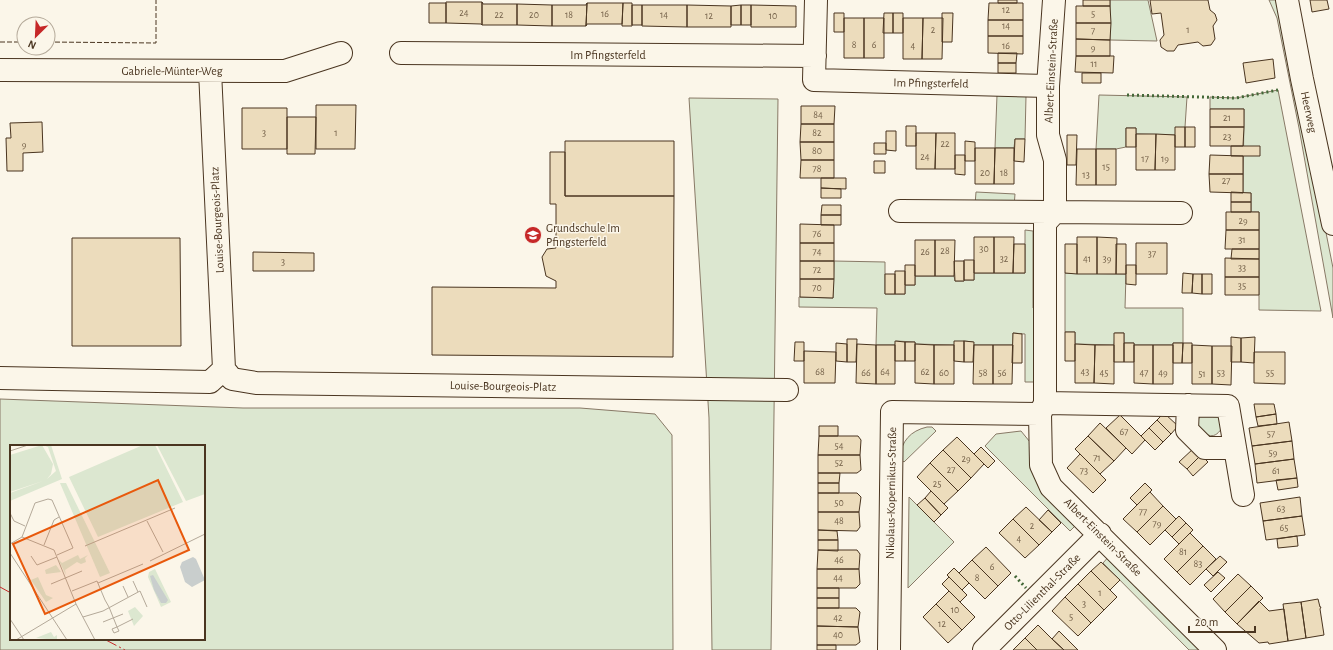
<svg xmlns="http://www.w3.org/2000/svg" width="1333" height="650" font-family="'Alegreya Sans',sans-serif">
	<rect width="100%" height="100%" fill="#fbf6e9"/>
	<path fill="#dce7d0" stroke="#887966" fill-rule="evenodd" d="M 1110,0 L 1148,0 L 1157,41 L 1110,40 Z
		M 1269,0 L 1278,0 L 1296,81 L 1333,268 L 1333,318 L 1299,128 L 1277,18 Z
		M 1278,90 L 1321,311 L 1259,310 L 1259,212 L 1251,212 L 1251,193 L 1243,193 L 1244,109 L 1210,109 L 1210,97 L 1236,98 Z
		M 997,95 L 1026,96 L 1025,139 L 1015,139 L 1014,148 L 995,148 Z
		M 1099,95 L 1187,97 L 1185,127 L 1175,135 L 1136,134 L 1136,128 L 1126,128 L 1126,147 L 1116,149 L 1096,149 Z
		M 689,98 L 778,99 L 771,650 L 712,650 L 709,418 Z
		M 976,192 L 1015,194 L 1014,207 L 975,205 Z
		M 1025,230 L 1033,231 L 1033,308 L 1040,309 L 1039,382 L 1025,382 L 1025,334 L 1013,333 L 1013,345 L 974,345 L 973,342 L 964,341 L 954,345 L 915,344 L 915,342 L 896,341 L 895,345 L 876,345 L 877,308 L 799,307 L 799,297 L 833,298 L 834,261 L 885,262 L 885,294 L 905,294 L 905,285 L 915,285 L 915,276 L 954,276 L 955,281 L 964,281 L 964,280 L 974,280 L 974,273 L 1025,273 Z
		M 1065,273 L 1126,274 L 1125,308 L 1183,308 L 1183,343 L 1173,343 L 1173,345 L 1134,345 L 1134,343 L 1124,343 L 1124,333 L 1115,333 L 1114,345 L 1075,344 L 1075,332 L 1065,332 Z
		M 0,399 L 243,408 L 580,408 L 655,414 L 672,435 L 673,650 L 0,650 ZM 11,446 L 204,446 L 204,639 L 11,639 Z
		M 1216,410 L 1223,426 C 1215,441 1206,437 1197,425 L 1200,414 Z
		M 927,427 L 932,427 L 936,431 L 904,462 L 899,458 C 902,441 910,431 927,427 Z
		M 1021,431 L 1030,442 L 1078,523 L 1070,531 L 985,446 L 996,434 Z
		M 909,497 L 954,542 L 908,588 Z
		M 1110,555 L 1204,650 L 1189,650 L 1103,563 Z"/>
	<path fill="#ecdcbc" stroke="#4a3520" d="M 998,0 L 1017,0 L 1017,3 L 998,3 Z
		M 1083,0 L 1110,0 L 1110,6 L 1083,6 Z
		M 1150,0 L 1208,0 L 1210,10 L 1215,14 L 1217,20 L 1213,26 L 1215,39 L 1211,45 L 1203,46 L 1198,42 L 1178,45 L 1174,51 L 1167,51 L 1161,47 L 1160,40 L 1164,35 L 1161,13 L 1152,14 Z
		M 1310,0 L 1327,0 L 1329,9 L 1312,12 Z
		M 446,2 L 482,2 L 482,25 L 481,24 L 446,23 Z
		M 482,2 L 483,4 L 517,4 L 517,25 L 482,25 Z
		M 429,3 L 446,3 L 446,23 L 429,23 Z
		M 587,3 L 623,3 L 622,24 L 587,24 L 586,26 Z
		M 587,3 L 586,26 L 552,26 L 552,5 L 586,5 Z
		M 623,3 L 632,3 L 632,26 L 622,26 Z
		M 989,3 L 1023,3 L 1023,20 L 988,20 Z
		M 517,4 L 552,5 L 552,26 L 517,25 Z
		M 632,5 L 642,5 L 642,25 L 632,25 Z
		M 642,5 L 687,5 L 687,27 L 642,26 Z
		M 687,5 L 731,6 L 731,27 L 687,27 Z
		M 741,5 L 741,25 L 731,25 L 731,6 Z
		M 741,5 L 751,5 L 751,25 L 741,25 Z
		M 751,5 L 796,6 L 796,27 L 751,27 Z
		M 1076,6 L 1110,6 L 1111,23 L 1076,23 Z
		M 834,13 L 844,13 L 844,32 L 834,32 Z
		M 884,13 L 893,13 L 893,33 L 883,33 Z
		M 893,13 L 903,13 L 903,33 L 893,33 Z
		M 942,13 L 953,13 L 952,42 L 942,42 Z
		M 844,18 L 864,18 L 864,58 L 844,58 Z
		M 864,18 L 884,18 L 884,58 L 864,58 Z
		M 903,18 L 923,18 L 922,59 L 903,59 Z
		M 923,18 L 943,18 L 942,59 L 922,59 Z
		M 988,20 L 1023,20 L 1023,36 L 988,36 Z
		M 1076,23 L 1111,23 L 1110,40 L 1076,39 Z
		M 988,36 L 1023,36 L 1023,54 L 988,53 Z
		M 1076,39 L 1110,40 L 1110,56 L 1076,56 Z
		M 998,53 L 1017,53 L 1016,63 L 998,63 Z
		M 1076,56 L 1114,56 L 1113,73 L 1075,72 Z
		M 1273,59 L 1275,78 L 1246,83 L 1243,63 Z
		M 998,63 L 1016,63 L 1016,73 L 998,73 Z
		M 1082,73 L 1101,73 L 1101,83 L 1082,83 Z
		M 316,105 L 356,105 L 355,149 L 316,149 Z
		M 801,106 L 835,106 L 834,124 L 801,124 Z
		M 242,108 L 287,108 L 287,149 L 242,149 Z
		M 1210,109 L 1244,109 L 1244,127 L 1210,127 Z
		M 287,117 L 316,117 L 315,154 L 287,154 Z
		M 42,122 L 43,152 L 23,153 L 23,171 L 7,171 L 6,138 L 11,138 L 10,123 Z
		M 801,124 L 834,124 L 834,142 L 800,142 Z
		M 906,126 L 916,126 L 916,146 L 906,146 Z
		M 1175,127 L 1185,127 L 1185,147 L 1175,147 Z
		M 1185,127 L 1195,127 L 1195,147 L 1185,147 Z
		M 1210,127 L 1244,127 L 1243,146 L 1210,146 Z
		M 1126,128 L 1136,128 L 1136,147 L 1126,147 Z
		M 886,131 L 896,131 L 896,151 L 886,150 Z
		M 916,133 L 936,133 L 935,169 L 916,169 Z
		M 936,133 L 955,133 L 955,169 L 935,169 Z
		M 1136,134 L 1156,134 L 1155,170 L 1136,170 Z
		M 1156,134 L 1175,135 L 1175,170 L 1155,170 Z
		M 1067,135 L 1077,135 L 1076,165 L 1067,165 Z
		M 1015,139 L 1025,139 L 1024,162 L 1014,161 Z
		M 565,141 L 674,141 L 674,196 L 565,196 Z
		M 965,141 L 975,142 L 975,161 L 965,161 Z
		M 800,142 L 834,142 L 834,160 L 801,160 Z
		M 874,143 L 886,143 L 886,154 L 874,154 Z
		M 1231,146 L 1260,146 L 1260,156 L 1231,156 Z
		M 975,148 L 995,148 L 994,184 L 975,184 Z
		M 995,148 L 1014,148 L 1014,184 L 994,184 Z
		M 1077,149 L 1096,149 L 1096,185 L 1076,185 Z
		M 1096,149 L 1116,149 L 1116,185 L 1096,185 Z
		M 550,152 L 565,152 L 565,196 L 674,196 L 673,357 L 432,355 L 432,287 L 556,288 L 556,281 L 546,276 L 542,257 L 547,249 L 556,248 L 556,204 L 550,204 Z
		M 955,155 L 965,155 L 965,175 L 955,174 Z
		M 1210,155 L 1243,156 L 1243,174 L 1209,174 Z
		M 801,160 L 834,160 L 834,178 L 800,178 Z
		M 874,161 L 885,161 L 885,173 L 874,173 Z
		M 1209,174 L 1243,174 L 1243,193 L 1210,192 Z
		M 821,178 L 846,178 L 846,189 L 821,188 Z
		M 821,188 L 841,189 L 841,198 L 821,198 Z
		M 1231,192 L 1251,193 L 1251,202 L 1231,202 Z
		M 1231,202 L 1251,202 L 1251,212 L 1231,212 Z
		M 822,205 L 841,205 L 841,215 L 821,215 Z
		M 1226,212 L 1259,212 L 1259,230 L 1226,230 Z
		M 821,215 L 841,215 L 841,225 L 821,225 Z
		M 800,224 L 834,225 L 834,243 L 800,243 Z
		M 1226,230 L 1259,230 L 1259,249 L 1225,249 Z
		M 974,237 L 994,237 L 994,273 L 974,273 Z
		M 994,237 L 1014,237 L 1013,273 L 994,273 Z
		M 1077,237 L 1097,237 L 1097,274 L 1077,274 Z
		M 1097,237 L 1117,238 L 1116,274 L 1097,274 Z
		M 72,238 L 180,238 L 181,346 L 72,346 Z
		M 915,240 L 935,240 L 935,276 L 915,276 Z
		M 935,240 L 955,240 L 954,276 L 935,276 Z
		M 800,243 L 834,243 L 834,261 L 800,261 Z
		M 1136,243 L 1167,243 L 1167,274 L 1136,274 Z
		M 1014,244 L 1025,244 L 1025,273 L 1013,273 Z
		M 1065,244 L 1077,244 L 1077,274 L 1065,273 Z
		M 1116,244 L 1126,244 L 1126,274 L 1116,274 Z
		M 1232,249 L 1259,249 L 1259,259 L 1231,259 Z
		M 253,252 L 314,253 L 314,271 L 253,271 Z
		M 1225,258 L 1259,259 L 1259,277 L 1225,277 Z
		M 964,260 L 974,260 L 974,280 L 964,280 Z
		M 800,261 L 834,261 L 834,279 L 800,279 Z
		M 954,261 L 964,261 L 964,281 L 955,281 Z
		M 905,265 L 915,265 L 915,285 L 905,285 Z
		M 1126,265 L 1136,265 L 1136,285 L 1126,284 Z
		M 895,271 L 905,271 L 905,294 L 895,294 Z
		M 1183,273 L 1193,274 L 1192,293 L 1182,293 Z
		M 885,274 L 895,274 L 895,294 L 885,294 Z
		M 1193,274 L 1202,274 L 1202,294 L 1192,293 Z
		M 1202,274 L 1212,274 L 1212,294 L 1202,294 Z
		M 1225,277 L 1259,277 L 1259,295 L 1225,295 Z
		M 800,279 L 834,279 L 833,298 L 800,297 Z
		M 1065,332 L 1075,332 L 1075,361 L 1065,361 Z
		M 1013,333 L 1022,334 L 1022,363 L 1012,363 Z
		M 1114,333 L 1124,333 L 1124,362 L 1114,362 Z
		M 1231,337 L 1241,338 L 1241,362 L 1231,362 Z
		M 1255,337 L 1254,363 L 1241,362 L 1241,338 Z
		M 847,339 L 857,339 L 856,362 L 847,362 Z
		M 895,341 L 905,342 L 905,361 L 895,361 Z
		M 954,341 L 964,341 L 964,362 L 954,361 Z
		M 964,341 L 974,342 L 973,362 L 964,362 Z
		M 795,342 L 804,342 L 804,361 L 794,361 Z
		M 905,342 L 915,342 L 915,361 L 905,361 Z
		M 836,343 L 847,344 L 847,362 L 836,361 Z
		M 1124,343 L 1134,343 L 1134,362 L 1124,362 Z
		M 1173,343 L 1183,343 L 1182,363 L 1173,363 Z
		M 1183,343 L 1192,343 L 1192,363 L 1182,363 Z
		M 857,344 L 876,345 L 876,384 L 856,383 Z
		M 915,344 L 934,345 L 934,384 L 915,383 Z
		M 1075,344 L 1095,345 L 1094,383 L 1075,383 Z
		M 876,345 L 895,345 L 895,384 L 876,384 Z
		M 934,345 L 954,345 L 954,384 L 934,384 Z
		M 974,345 L 993,345 L 993,384 L 973,384 Z
		M 993,345 L 1013,345 L 1012,384 L 993,384 Z
		M 1095,345 L 1114,345 L 1114,384 L 1094,383 Z
		M 1134,345 L 1153,345 L 1153,384 L 1134,383 Z
		M 1153,345 L 1173,345 L 1173,384 L 1153,384 Z
		M 1192,345 L 1212,346 L 1212,384 L 1192,384 Z
		M 1212,346 L 1232,346 L 1231,385 L 1212,384 Z
		M 804,351 L 836,352 L 835,383 L 804,383 Z
		M 1254,352 L 1285,352 L 1285,384 L 1254,383 Z
		M 1254,404 L 1274,404 L 1276,414 L 1256,417 Z
		M 1164,413 L 1178,426 L 1171,434 L 1157,420 Z
		M 1276,414 L 1277,424 L 1258,426 L 1256,417 Z
		M 1120,415 L 1145,440 L 1132,454 L 1106,428 Z
		M 1157,420 L 1171,434 L 1163,442 L 1149,428 Z
		M 1289,422 L 1292,441 L 1252,446 L 1249,428 Z
		M 1100,423 L 1126,448 L 1114,461 L 1088,436 Z
		M 819,426 L 838,426 L 838,436 L 819,436 Z
		M 1149,428 L 1163,442 L 1155,450 L 1141,436 Z
		M 819,436 L 858,436 L 861,440 L 860,455 L 818,455 Z
		M 1088,436 L 1114,461 L 1100,474 L 1075,449 Z
		M 957,437 L 984,464 L 971,478 L 943,450 Z
		M 1292,441 L 1294,459 L 1255,464 L 1252,446 Z
		M 981,447 L 995,461 L 988,468 L 974,454 Z
		M 1194,448 L 1201,455 L 1187,469 L 1179,462 Z
		M 943,450 L 971,478 L 958,491 L 930,463 Z
		M 1080,454 L 1106,480 L 1093,493 L 1067,468 Z
		M 818,455 L 860,455 L 861,470 L 857,473 L 818,473 Z
		M 1201,455 L 1208,462 L 1193,476 L 1187,469 Z
		M 1294,459 L 1297,478 L 1257,483 L 1255,464 Z
		M 930,463 L 958,491 L 944,504 L 917,477 Z
		M 818,473 L 840,473 L 839,483 L 818,483 Z
		M 1297,478 L 1298,487 L 1278,490 L 1276,480 Z
		M 818,483 L 839,483 L 839,493 L 818,493 Z
		M 1145,483 L 1152,490 L 1137,505 L 1130,498 Z
		M 931,491 L 948,508 L 941,515 L 925,498 Z
		M 1150,492 L 1163,506 L 1137,532 L 1123,519 Z
		M 818,493 L 857,493 L 861,497 L 859,512 L 818,512 Z
		M 1300,497 L 1302,516 L 1263,521 L 1260,503 Z
		M 925,498 L 941,515 L 934,522 L 917,505 Z
		M 1163,506 L 1176,519 L 1150,545 L 1137,532 Z
		M 1026,507 L 1052,532 L 1039,545 L 1013,519 Z
		M 1048,510 L 1061,523 L 1052,532 L 1039,520 Z
		M 818,512 L 859,512 L 860,527 L 857,531 L 818,530 Z
		M 1179,516 L 1186,523 L 1172,537 L 1165,530 Z
		M 1302,516 L 1305,535 L 1266,540 L 1263,521 Z
		M 1013,519 L 1039,545 L 1025,558 L 999,533 Z
		M 1186,523 L 1193,530 L 1179,544 L 1172,537 Z
		M 818,530 L 837,531 L 838,540 L 818,540 Z
		M 1190,533 L 1203,546 L 1177,572 L 1164,559 Z
		M 1297,536 L 1298,546 L 1278,548 L 1277,539 Z
		M 818,540 L 838,540 L 838,551 L 818,550 Z
		M 1203,546 L 1216,559 L 1190,585 L 1177,572 Z
		M 986,547 L 1011,573 L 998,586 L 972,560 Z
		M 818,550 L 857,550 L 860,554 L 859,569 L 817,569 Z
		M 1220,556 L 1227,562 L 1213,576 L 1206,569 Z
		M 972,560 L 998,586 L 985,599 L 959,573 Z
		M 1101,562 L 1120,580 L 1110,590 L 1091,571 Z
		M 954,568 L 969,583 L 962,590 L 947,575 Z
		M 817,569 L 859,569 L 860,584 L 856,588 L 817,588 Z
		M 1091,571 L 1117,597 L 1104,610 L 1078,584 Z
		M 1218,572 L 1225,578 L 1211,592 L 1204,585 Z
		M 1238,574 L 1251,586 L 1225,612 L 1213,599 Z
		M 949,577 L 967,595 L 960,602 L 942,584 Z
		M 1078,584 L 1104,610 L 1091,623 L 1065,597 Z
		M 1251,586 L 1263,598 L 1237,624 L 1225,612 Z
		M 817,588 L 839,588 L 839,598 L 817,598 Z
		M 949,591 L 975,617 L 962,630 L 936,604 Z
		M 1065,597 L 1091,623 L 1078,636 L 1052,611 Z
		M 817,598 L 839,598 L 839,608 L 817,608 Z
		M 1318,599 L 1320,607 L 1321,607 L 1320,609 L 1324,635 L 1306,638 L 1301,602 Z
		M 1259,601 L 1269,611 L 1284,609 L 1288,641 L 1269,644 L 1268,642 L 1259,643 L 1237,624 Z
		M 1301,602 L 1306,638 L 1288,641 L 1283,604 Z
		M 936,604 L 962,630 L 948,643 L 923,617 Z
		M 817,608 L 856,608 L 860,612 L 858,627 L 817,626 Z
		M 1038,625 L 1052,639 L 1064,650 L 1037,650 L 1025,638 Z
		M 817,626 L 858,627 L 860,642 L 856,645 L 817,645 Z
		M 1059,631 L 1078,650 L 1064,650 L 1052,639 Z
		M 1025,638 L 1037,650 L 1013,650 Z
		M 817,645 L 836,645 L 836,650 L 817,650 Z"/>
	<g fill="none" stroke-linecap="round" stroke-linejoin="round">
		<g stroke="#4a3520" stroke-width="24">
			<path id="minor" d="M 816,0 L 814,80 L 1048,86
				M 1054,0 L 1048,86 L 1048,135 L 1055,160 L 1055,212 L 1045,223 L 1045,403 L 1040,414 L 1041,465 L 1051,487 L 1215,650
				M 1287,0 L 1302,79 L 1333,224
				M 401,53 L 815,56
				M 0,70 L 285,71 L 341,53
				M 210,71 L 224,369 L 232,379 L 256,383 L 787,390
				M 900,211 L 1181,213
				M 0,378 L 210,382 L 224,369
				M 1045,403 L 1228,406 L 1243,495
				M 1188,405 L 1187,430 L 1205,448 L 1235,448
				M 889,650 L 892,412 L 1040,414
				M 984,650 L 1100,534"/>
		</g>
		<use href="#minor" stroke="#fbf6e9" stroke-width="22"/>
		<path stroke="#436837" stroke-width="3" stroke-dasharray="2 3" stroke-linecap="butt" d="M 1127,95 L 1236,98 L 1278,90
			M 1015,576 L 1026,588"/>
		<path stroke="#4a3520" stroke-width="1" stroke-dasharray="5 2" stroke-linecap="butt" d="M 0,42 L 24,42
			M 48,42 L 156,43 L 156,0"/>
		<path stroke="#c62828" stroke-width="1" stroke-dasharray="14 3 2 3" stroke-linecap="butt" d="M 0,587 L 11,593
			M 104,639 L 125,650"/>
	</g>
	<defs>
		<g id="school-disc" transform="scale(0.9)"><circle r="9.5" fill="#c62828" stroke="#fbf6e9"/><path d="M0-5L7-2L0 1L-7-2ZM-4 1L0 2.5L4 1V4Q0 6-4 4Z" fill="#fff"/></g>
	</defs>
	<g fill-rule="evenodd">
		<use href="#school-disc" x="533" y="235"/>
	</g>
	<g text-anchor="middle" dominant-baseline="central" stroke-width="3" stroke-linejoin="round" paint-order="stroke">
		<g font-size="10" fill="#725f47">
			<text x="1006" y="10">12</text>
			<text x="464" y="13">24</text>
			<text x="605" y="14">16</text>
			<text x="1093" y="14">5</text>
			<text x="499" y="15">22</text>
			<text x="534" y="15">20</text>
			<text x="569" y="15">18</text>
			<text x="664" y="15">14</text>
			<text x="709" y="16">12</text>
			<text x="773" y="16">10</text>
			<text x="1006" y="26">14</text>
			<text x="933" y="30">2</text>
			<text x="1188" y="30">1</text>
			<text x="1093" y="31">7</text>
			<text x="854" y="45">8</text>
			<text x="874" y="45">6</text>
			<text x="913" y="46">4</text>
			<text x="1006" y="46">16</text>
			<text x="1093" y="48">9</text>
			<text x="1094" y="64">11</text>
			<text x="818" y="115">84</text>
			<text x="1227" y="118">21</text>
			<text x="264" y="133">3</text>
			<text x="336" y="133">1</text>
			<text x="817" y="133">82</text>
			<text x="1227" y="137">23</text>
			<text x="945" y="144">22</text>
			<text x="24" y="145">9</text>
			<text x="817" y="151">80</text>
			<text x="925" y="157">24</text>
			<text x="1145" y="159">17</text>
			<text x="1165" y="159">19</text>
			<text x="1106" y="167">15</text>
			<text x="817" y="169">78</text>
			<text x="985" y="173">20</text>
			<text x="1004" y="173">18</text>
			<text x="1086" y="175">13</text>
			<text x="1226" y="181">27</text>
			<text x="1243" y="221">29</text>
			<text x="817" y="234">76</text>
			<text x="1242" y="240">31</text>
			<text x="984" y="249">30</text>
			<text x="945" y="251">28</text>
			<text x="817" y="252">74</text>
			<text x="925" y="252">26</text>
			<text x="1152" y="254">37</text>
			<text x="1004" y="259">32</text>
			<text x="1087" y="259">41</text>
			<text x="1107" y="259">39</text>
			<text x="283" y="262">3</text>
			<text x="1242" y="268">33</text>
			<text x="817" y="270">72</text>
			<text x="1242" y="286">35</text>
			<text x="817" y="288">70</text>
			<text x="820" y="372">68</text>
			<text x="885" y="372">64</text>
			<text x="925" y="372">62</text>
			<text x="1085" y="372">43</text>
			<text x="866" y="373">66</text>
			<text x="944" y="373">60</text>
			<text x="983" y="373">58</text>
			<text x="1002" y="373">56</text>
			<text x="1104" y="373">45</text>
			<text x="1144" y="373">47</text>
			<text x="1163" y="373">49</text>
			<text x="1221" y="373">53</text>
			<text x="1270" y="373">55</text>
			<text x="1202" y="374">51</text>
			<text x="1124" y="432">67</text>
			<text x="1271" y="434">57</text>
			<text x="839" y="446">54</text>
			<text x="1273" y="453">59</text>
			<text x="1097" y="458">71</text>
			<text x="966" y="459">29</text>
			<text x="839" y="463">52</text>
			<text x="951" y="470">27</text>
			<text x="1084" y="471">73</text>
			<text x="1276" y="471">61</text>
			<text x="937" y="484">25</text>
			<text x="839" y="503">50</text>
			<text x="1281" y="509">63</text>
			<text x="1143" y="512">77</text>
			<text x="839" y="521">48</text>
			<text x="1157" y="524">79</text>
			<text x="1032" y="526">2</text>
			<text x="1284" y="528">65</text>
			<text x="1019" y="539">4</text>
			<text x="1183" y="552">81</text>
			<text x="839" y="560">46</text>
			<text x="1198" y="564">83</text>
			<text x="992" y="567">6</text>
			<text x="838" y="578">44</text>
			<text x="977" y="578">8</text>
			<text x="1100" y="593">1</text>
			<text x="1084" y="604">3</text>
			<text x="955" y="610">10</text>
			<text x="1071" y="617">5</text>
			<text x="838" y="618">42</text>
			<text x="942" y="624">12</text>
			<text x="838" y="635">40</text>
		</g>
		<g font-size="12" fill="#4a3520" stroke="#fbf6e9">
			<text x="608" y="55">Im Pfingsterfeld</text>
			<text x="172" y="71">Gabriele-Münter-Weg</text>
			<text transform="translate(1051 71) rotate(-87)">Albert-Einstein-Straße</text>
			<text transform="translate(931 83) rotate(1)">Im Pfingsterfeld</text>
			<text transform="translate(1309 112) rotate(78)">Heerweg</text>
			<text transform="translate(217 220) rotate(-93)">Louise-Bourgeois-Platz</text>
			<text transform="translate(503 386) rotate(1)">Louise-Bourgeois-Platz</text>
			<text transform="translate(891 493) rotate(-89)">Nikolaus-Kopernikus-Straße</text>
			<text transform="translate(1103 537) rotate(45)">Albert-Einstein-Straße</text>
			<text transform="translate(1042 592) rotate(-45)">Otto-Lilienthal-Straße</text>
		</g>
		<g font-size="12" fill="#4a3520" stroke="#fbf6e9" text-anchor="start">
			<text x="546" y="228">Grundschule Im<tspan x="546" dy="14">Pfingsterfeld</tspan></text>
		</g>
	</g>
	<g transform="translate(10 445)">
		<rect width="195" height="195" fill="#fbf6e9"/>
		<path d="M 32,0 L 43,19 L 41,29 L 37,34 L 46,26 L 38,2 L 33,0 L 41,0 L 52,34 L 0,56 L 0,48 L 33,36 L 0,47 L 0,10 ZM 133,0 L 145,0 L 173,57 L 88,92 L 59,32 ZM 147,0 L 195,0 L 195,49 L 176,56 ZM 50,38 L 56,38 L 100,128 L 90,132 ZM 68,110 L 70,114 L 78,110 L 75,113 L 76,117 L 71,119 L 67,117 L 55,125 L 56,130 L 48,114 L 52,118 ZM 46,120 L 51,127 L 36,129 L 35,125 ZM 145,124 L 161,157 L 151,162 L 138,132 L 139,127 ZM 28,132 L 36,150 L 43,153 L 36,157 L 21,135 ZM 125,162 L 133,171 L 124,181 L 118,166 ZM 41,187 L 44,192 L 47,190 L 47,195 L 26,193 Z" fill="#dce7d0"/>
		<path d="M 183,112 L 186,114 L 195,135 L 182,142 L 175,137 L 170,122 L 172,117 ZM 143,130 L 158,155 L 156,158 L 151,158 L 144,145 L 140,131 Z" fill="#c9cecd"/>
		<path fill="none" stroke="#b4a999" stroke-width="1" d="M 0,6 L 18,0M 0,68 L 4,76 L 15,81M 137,76 L 153,107M 12,92 L 25,58 L 38,54 L 42,55 L 63,103 L 47,110M 0,99 L 12,92 L 44,105 L 66,159 L 85,195M 34,100 L 44,75 L 49,72M 75,101 L 165,63M 0,108 L 57,195M 21,111 L 27,120 L 47,112M 140,116 L 195,89M 123,136 L 128,147M 88,138 L 133,119M 41,139 L 72,126M 113,141 L 118,152M 62,146 L 87,136 L 95,155 L 99,162 L 107,182 L 109,186 L 104,188 L 102,184 L 107,182 L 123,174M 73,172 L 93,166 L 130,146 L 137,162M 0,174 L 14,195M 93,177 L 113,169M 6,195 L 66,159"/>
		<path fill="#e8590c" fill-opacity="0.15" stroke="#e8590c" stroke-width="2" d="M 148,35 L 179,105 L 35,169 L 3,99 Z"/>
		<rect width="195" height="195" fill="none" stroke="#4a3520" stroke-width="2"/>
	</g>
	<g transform="translate(36 36) rotate(204)"><circle r="19" fill="#fbf6e9" stroke="#b4a999"/>
	<path d="M0-3L7 15L0 10L-7 15Z" fill="#c62828"/>
	<text y="-6" font-size="11" font-weight="bold" text-anchor="middle" fill="#4a3520">N</text>
	</g>
	<path d="M1189 626v6h66v-6" fill="none" stroke="#4a3520" stroke-width="2"/>
	<text x="1195" y="626" font-size="12" fill="#4a3520" stroke="#fbf6e9" stroke-width="3" paint-order="stroke">20 m</text>
</svg>
